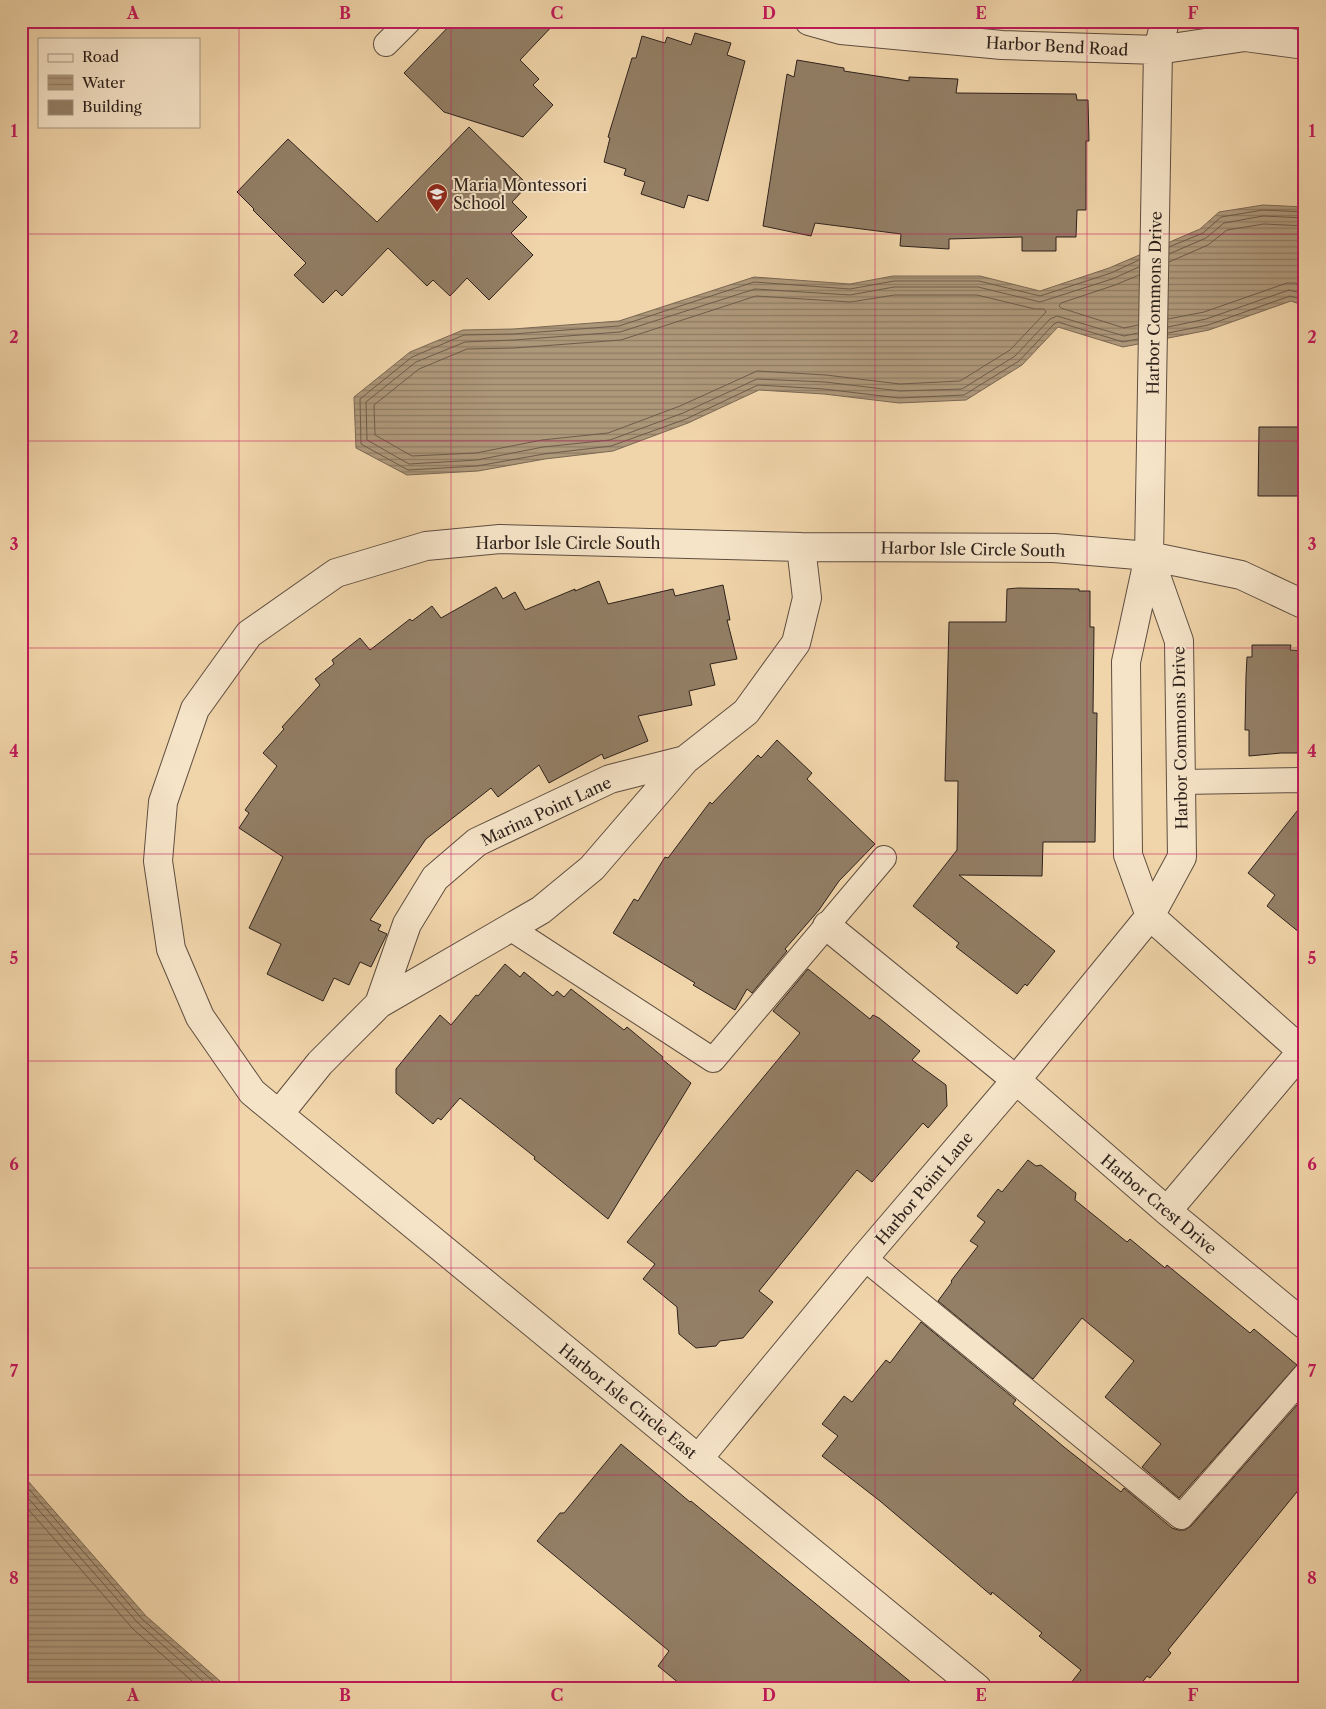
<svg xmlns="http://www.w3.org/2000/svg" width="1326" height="1709" font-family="'Libre Caslon Text',serif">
	<defs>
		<pattern id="water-rules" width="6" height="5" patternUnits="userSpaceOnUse" patternTransform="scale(1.25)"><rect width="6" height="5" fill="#ae987a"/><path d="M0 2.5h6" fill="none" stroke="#8e7c63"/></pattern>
	</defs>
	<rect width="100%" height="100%" fill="#f1d5aa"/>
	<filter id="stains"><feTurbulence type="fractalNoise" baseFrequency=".004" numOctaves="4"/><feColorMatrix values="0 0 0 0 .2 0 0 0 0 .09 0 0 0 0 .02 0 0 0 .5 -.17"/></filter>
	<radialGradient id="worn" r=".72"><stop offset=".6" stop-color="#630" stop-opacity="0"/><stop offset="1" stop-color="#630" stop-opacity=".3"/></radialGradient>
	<path fill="url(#water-rules)" stroke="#7a6854" d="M 1263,205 L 1305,207 L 1305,306 L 1291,301 L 1209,330 L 1123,347 L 1058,327 L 1022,365 L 966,400 L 899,403 L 824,394 L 759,390 L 688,423 L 613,451 L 545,459 L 478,471 L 407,475 L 356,448 L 354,397 L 410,352 L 463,330 L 513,329 L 619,321 L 754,277 L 850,284 L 893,276 L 980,276 L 1040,291 L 1109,268 L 1200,229 L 1219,212 Z
		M 21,1473 L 146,1616 L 228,1688 L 21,1688 Z"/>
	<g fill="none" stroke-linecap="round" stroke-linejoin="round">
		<path stroke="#6e5c4b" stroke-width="1" d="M 1169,247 L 1203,233 L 1221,217 L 1263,210 L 1305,212
			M 1169,254 L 1206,238 L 1224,223 L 1263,216 L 1305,218
			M 1169,262 L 1208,245 L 1227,230 L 1264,224 L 1305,226
			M 895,295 L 977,295 L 1035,309 L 1044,309 L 1046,312 L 1010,350 L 960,381 L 900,384 L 826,375 L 757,371 L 680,406 L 608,433 L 542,440 L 476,453 L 412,456 L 375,435 L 374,405 L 419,369 L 467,349 L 514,348 L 621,340 L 756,296 L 850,302 Z
			M 1168,319 L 1204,312 L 1287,283 L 1295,283 L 1305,286
			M 1138,325 L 1124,328 L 1061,308 L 1059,306 L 1061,303 L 1115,285 L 1139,275
			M 1168,327 L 1206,319 L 1289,290 L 1305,294
			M 1138,333 L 1124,336 L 1057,316 L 1050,319 L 1015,356 L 962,389 L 900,391 L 825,382 L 757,379 L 683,413 L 610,440 L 543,447 L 477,460 L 409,464 L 367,440 L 366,402 L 416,362 L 465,342 L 514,340 L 620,332 L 755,289 L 850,295 L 894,287 L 978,287 L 1040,302 L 1112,279 L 1139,267
			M 1168,333 L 1208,325 L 1290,296 L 1305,300
			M 1138,339 L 1123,342 L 1058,322 L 1054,324 L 1019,361 L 964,395 L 899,398 L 824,389 L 758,385 L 686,419 L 611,446 L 544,454 L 477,466 L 408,470 L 361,444 L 360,399 L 412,357 L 464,335 L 513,334 L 619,326 L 754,282 L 850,289 L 894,281 L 979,281 L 1040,296 L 1111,273 L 1139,260
			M 21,1480 L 142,1619 L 221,1688
			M 21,1490 L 138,1623 L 211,1688
			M 21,1501 L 133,1629 L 200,1688"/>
	</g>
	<path fill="#937f66" stroke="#2d211c" d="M 454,21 L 557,21 L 520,60 L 539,79 L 533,85 L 553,105 L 523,137 L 444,112 L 404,73 Z
		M 695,33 L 731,43 L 727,55 L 745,61 L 708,201 L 688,195 L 684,208 L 641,194 L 645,182 L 624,175 L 626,169 L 604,162 L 610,138 L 608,137 L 632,58 L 636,58 L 642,36 L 665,43 L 667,37 L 691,45 Z
		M 797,60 L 844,68 L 844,71 L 909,81 L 909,77 L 958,79 L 956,93 L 1076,94 L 1077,100 L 1088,100 L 1089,141 L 1086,141 L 1086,210 L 1077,210 L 1076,237 L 1056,237 L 1056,251 L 1022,251 L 1022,237 L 949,239 L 949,249 L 900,246 L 901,234 L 815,223 L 811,236 L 763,226 L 787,74 L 794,77 Z
		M 469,127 L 528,185 L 512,202 L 527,217 L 511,233 L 533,255 L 489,300 L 467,278 L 450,296 L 433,280 L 427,286 L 388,248 L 342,296 L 336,290 L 323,303 L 294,275 L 306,263 L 253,210 L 254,209 L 237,192 L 288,139 L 377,222 Z
		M 1259,427 L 1305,427 L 1305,496 L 1258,496 Z
		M 599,581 L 608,604 L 673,589 L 675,596 L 723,585 L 730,620 L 727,620 L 737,659 L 710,664 L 715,685 L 689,691 L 692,705 L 638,716 L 648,741 L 604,759 L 602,754 L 549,783 L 539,765 L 498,797 L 491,788 L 426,839 L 370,920 L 381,925 L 378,930 L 387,934 L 371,967 L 360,962 L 349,985 L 334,978 L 323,1001 L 267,974 L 281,944 L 249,928 L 283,857 L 239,828 L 249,813 L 245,810 L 277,766 L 263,753 L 284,729 L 282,727 L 320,685 L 315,679 L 334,664 L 332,660 L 360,638 L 370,650 L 410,619 L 412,621 L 432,606 L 441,618 L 496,587 L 503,599 L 515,592 L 525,610 L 575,589 L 575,591 Z
		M 1018,588 L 1079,589 L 1079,591 L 1090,591 L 1090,627 L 1094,627 L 1093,713 L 1097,713 L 1095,842 L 1043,842 L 1042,876 L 959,875 L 1055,951 L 1027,986 L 1025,984 L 1017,994 L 956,947 L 959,943 L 913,906 L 957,850 L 958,781 L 945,781 L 949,622 L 1006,622 L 1007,589 Z
		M 1252,645 L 1291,645 L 1290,650 L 1305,651 L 1305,753 L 1281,753 L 1249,756 L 1249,730 L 1245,730 L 1246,676 L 1247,657 L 1252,657 Z
		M 777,740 L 812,773 L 807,779 L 875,844 L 839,881 L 819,910 L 785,949 L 787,951 L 752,993 L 747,989 L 735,1010 L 693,985 L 695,983 L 613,933 L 634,899 L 638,901 L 665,857 L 668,858 L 710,802 L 712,804 L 758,755 L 761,758 Z
		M 1305,801 L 1305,937 L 1267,906 L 1275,895 L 1248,873 Z
		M 505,964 L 520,977 L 524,972 L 553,996 L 557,991 L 564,997 L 571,989 L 624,1030 L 627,1027 L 663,1057 L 662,1059 L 691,1083 L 608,1219 L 534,1159 L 535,1157 L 460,1098 L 441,1120 L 438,1118 L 433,1124 L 396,1093 L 396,1069 L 440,1015 L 451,1025 L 476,995 L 478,996 Z
		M 808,969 L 870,1019 L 873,1015 L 879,1018 L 920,1051 L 912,1060 L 946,1085 L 947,1106 L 928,1128 L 923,1123 L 872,1182 L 857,1170 L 759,1291 L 773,1302 L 743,1338 L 720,1341 L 716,1346 L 696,1348 L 679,1334 L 677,1307 L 643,1279 L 655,1264 L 627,1242 L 800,1033 L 773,1011 Z
		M 1028,1160 L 1036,1166 L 1041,1165 L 1076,1193 L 1075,1200 L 1127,1242 L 1130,1239 L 1165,1268 L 1167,1265 L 1250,1333 L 1254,1329 L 1297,1365 L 1179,1498 L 1142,1467 L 1161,1444 L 1105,1397 L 1134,1361 L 1082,1318 L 1033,1379 L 938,1301 L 952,1282 L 951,1281 L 978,1246 L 970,1241 L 985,1222 L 977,1216 L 998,1189 L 1002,1192 Z
		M 921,1322 L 1016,1400 L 1013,1404 L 1064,1447 L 1121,1492 L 1124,1488 L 1172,1528 L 1178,1530 L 1185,1530 L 1191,1526 L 1305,1396 L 1305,1482 L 1168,1650 L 1171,1653 L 1150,1678 L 1147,1676 L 1138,1688 L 1067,1688 L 1081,1670 L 1039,1636 L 1042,1633 L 992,1592 L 991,1595 L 880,1501 L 822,1456 L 838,1436 L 822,1424 L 844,1396 L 852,1402 L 886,1360 L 890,1363 Z
		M 621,1444 L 690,1502 L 691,1501 L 918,1688 L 685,1688 L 658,1666 L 669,1651 L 537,1541 L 560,1513 L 564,1513 Z"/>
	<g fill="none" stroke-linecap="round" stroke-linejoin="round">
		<g stroke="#5e4e40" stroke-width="26">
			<path id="service" d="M 386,44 L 409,21
				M 1181,782 L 1302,780 L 1305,782
				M 510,928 L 713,1060 L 884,858
				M 864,1258 L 1181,1517 L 1305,1375"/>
		</g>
		<g stroke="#5e4e40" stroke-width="30">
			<path id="minor" d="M 809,21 L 841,30 L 1002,45 L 1158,50 L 1245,37 L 1305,45
				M 1165,21 L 1158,50 L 1149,556 L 1126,662 L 1128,855 L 1150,916 L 1302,1051 L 1167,1211
				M 827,926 L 1016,1080 L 1167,1211 L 1305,1325
				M 379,1004 L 407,924 L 435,878 L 477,842 L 610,779 L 685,760
				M 279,1114 L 320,1063 L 379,1004 L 541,910 L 592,868 L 685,760 L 746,712 L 796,643 L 807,598 L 801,547
				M 698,1459 L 864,1258 L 1016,1080 L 1150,916 L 1182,857 L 1179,641 L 1149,556
				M 977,1688 L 252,1092 L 200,1017 L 171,949 L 158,861 L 163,802 L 195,709 L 249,634 L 336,573 L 426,546 L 500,539 L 801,547 L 1054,548 L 1149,556 L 1241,575 L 1305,605"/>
		</g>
		<use href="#service" stroke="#f6e4c8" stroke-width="24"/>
		<use href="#minor" stroke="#f6e4c8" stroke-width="28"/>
	</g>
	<path fill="none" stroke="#c2185b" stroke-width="1" stroke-opacity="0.55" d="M 239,21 L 239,1688M 451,21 L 451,1688M 663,21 L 663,1688M 875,21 L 875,1688M 1087,21 L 1087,1688M 21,234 L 1305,234M 21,441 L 1305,441M 21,648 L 1305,648M 21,854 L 1305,854M 21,1061 L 1305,1061M 21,1268 L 1305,1268M 21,1475 L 1305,1475"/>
	<defs>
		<g id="school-pin" transform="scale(1.125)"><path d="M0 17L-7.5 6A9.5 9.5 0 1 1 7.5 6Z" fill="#8f2418" stroke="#f6e4c8"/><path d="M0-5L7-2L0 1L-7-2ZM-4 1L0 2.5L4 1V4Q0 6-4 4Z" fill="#fff"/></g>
	</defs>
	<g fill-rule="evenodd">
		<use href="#school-pin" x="437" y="194"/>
	</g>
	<g text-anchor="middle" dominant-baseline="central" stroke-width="4" stroke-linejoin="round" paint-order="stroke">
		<g font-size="16" fill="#2d211c" stroke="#f6e4c8">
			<text transform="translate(1057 46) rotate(3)">Harbor Bend Road</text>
			<text transform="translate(1154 303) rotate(-89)">Harbor Commons Drive</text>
			<text x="568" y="543">Harbor Isle Circle South</text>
			<text transform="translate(973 549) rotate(1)">Harbor Isle Circle South</text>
			<text transform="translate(1180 738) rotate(-91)">Harbor Commons Drive</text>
			<text transform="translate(546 811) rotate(-25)">Marina Point Lane</text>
			<text transform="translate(924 1188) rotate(-50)">Harbor Point Lane</text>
			<text transform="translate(1159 1204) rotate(40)">Harbor Crest Drive</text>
			<text transform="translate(628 1401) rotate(39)">Harbor Isle Circle East</text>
		</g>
		<g font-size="16" fill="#2d211c" stroke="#f6e4c8" text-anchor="start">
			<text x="453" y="185">Maria Montessori<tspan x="453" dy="18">School</tspan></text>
		</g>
	</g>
	<rect width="1326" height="1709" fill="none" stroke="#f1d5aa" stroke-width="55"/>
	<rect x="38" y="38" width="162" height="90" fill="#f6e4c8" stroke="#a69683"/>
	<rect x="48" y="54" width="25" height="8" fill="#f6e4c8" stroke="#a69683"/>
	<text x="82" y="62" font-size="15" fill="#2d211c">Road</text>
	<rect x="48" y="75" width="25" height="15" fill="url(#water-rules)" stroke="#a69683"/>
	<text x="82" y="88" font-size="15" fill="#2d211c">Water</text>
	<rect x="48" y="100" width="25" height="15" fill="#937f66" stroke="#a69683"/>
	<text x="82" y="112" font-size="15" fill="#2d211c">Building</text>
	<rect x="28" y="28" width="1270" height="1654" fill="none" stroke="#c2185b" stroke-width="2"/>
	<g font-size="16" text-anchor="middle" font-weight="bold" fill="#c2185b">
		<text x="133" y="19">A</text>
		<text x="345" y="19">B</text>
		<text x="557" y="19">C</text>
		<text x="769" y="19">D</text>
		<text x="981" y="19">E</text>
		<text x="1193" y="19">F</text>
		<text x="14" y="137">1</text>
		<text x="1312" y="137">1</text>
		<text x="14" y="343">2</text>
		<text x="1312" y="343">2</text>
		<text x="14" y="550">3</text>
		<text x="1312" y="550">3</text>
		<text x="14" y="757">4</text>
		<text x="1312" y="757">4</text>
		<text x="14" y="964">5</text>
		<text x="1312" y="964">5</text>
		<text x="14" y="1170">6</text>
		<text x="1312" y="1170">6</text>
		<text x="14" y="1377">7</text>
		<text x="1312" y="1377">7</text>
		<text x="14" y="1584">8</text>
		<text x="1312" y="1584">8</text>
		<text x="133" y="1701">A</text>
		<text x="345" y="1701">B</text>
		<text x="557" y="1701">C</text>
		<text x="769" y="1701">D</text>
		<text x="981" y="1701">E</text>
		<text x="1193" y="1701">F</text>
	</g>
	<rect width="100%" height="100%" filter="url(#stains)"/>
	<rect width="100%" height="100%" fill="url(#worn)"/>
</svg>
